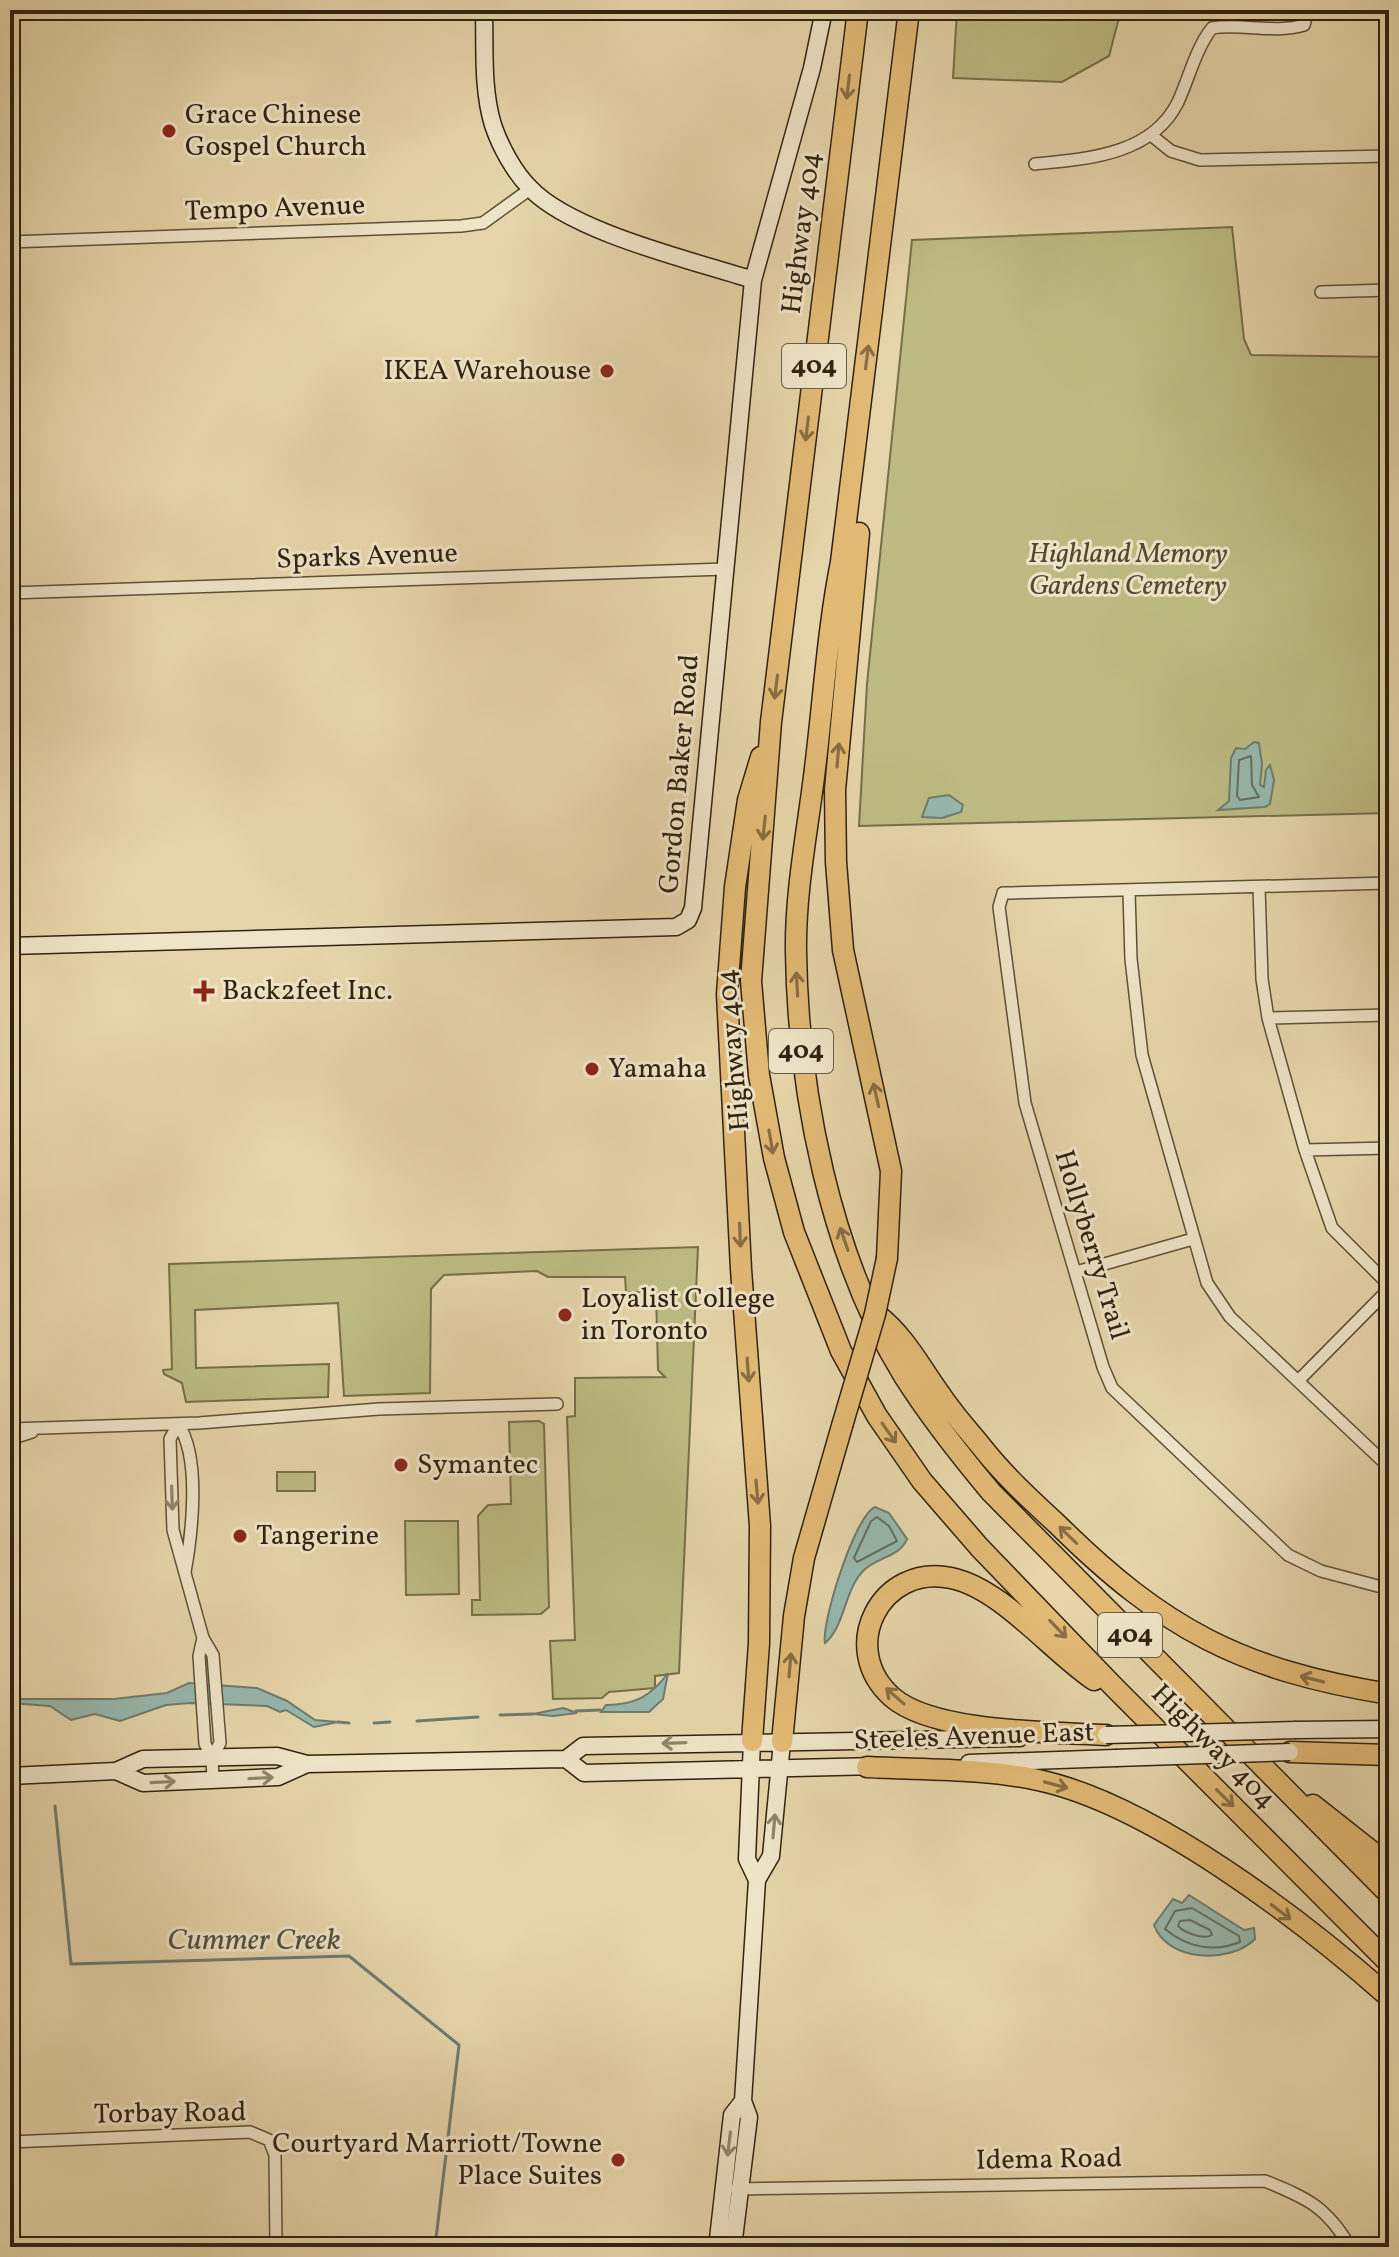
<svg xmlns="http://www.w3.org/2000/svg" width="1399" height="2257" font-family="Vollkorn,serif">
	<rect width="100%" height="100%" fill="#e6d5aa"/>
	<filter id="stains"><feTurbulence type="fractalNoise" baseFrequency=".0025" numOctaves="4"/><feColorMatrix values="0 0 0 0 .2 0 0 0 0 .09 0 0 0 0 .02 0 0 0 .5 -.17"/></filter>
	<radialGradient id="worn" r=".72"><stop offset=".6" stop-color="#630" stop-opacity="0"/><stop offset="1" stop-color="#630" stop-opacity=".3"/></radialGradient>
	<path fill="#bdbb83" stroke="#766f4a" stroke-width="2" d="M 957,10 L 1121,10 L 1109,56 L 1062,82 L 953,78 Z
		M 1232,227 L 1244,339 L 1251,355 L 1389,357 L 1389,813 L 859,826 L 867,684 L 912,240 Z
		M 698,1247 L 679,1673 L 655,1676 L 655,1688 L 609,1692 L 602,1698 L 553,1699 L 550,1641 L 575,1640 L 567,1417 L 575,1416 L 575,1378 L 665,1377 L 658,1370 L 656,1292 L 626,1292 L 625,1277 L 548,1277 L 537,1271 L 444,1275 L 431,1289 L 430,1393 L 344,1396 L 338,1303 L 195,1310 L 196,1368 L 329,1364 L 328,1397 L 186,1402 L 182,1383 L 164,1374 L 163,1370 L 172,1369 L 169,1264 Z
		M 539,1421 L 544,1424 L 549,1607 L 541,1614 L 472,1615 L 472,1600 L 480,1600 L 478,1516 L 488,1505 L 511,1504 L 509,1422 Z
		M 277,1472 L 315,1472 L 315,1491 L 277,1491 Z
		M 405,1521 L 458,1521 L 459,1594 L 406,1595 Z"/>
	<path fill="#97b8ae" stroke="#6e7c6f" stroke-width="2" d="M 1254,742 L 1259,743 L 1262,764 L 1260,785 L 1264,787 L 1266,770 L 1270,765 L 1274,780 L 1270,804 L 1265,807 L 1218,810 L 1229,801 L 1231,758 L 1236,748 L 1245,749 Z
		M 949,795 L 963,805 L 961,812 L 942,818 L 922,817 L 929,798 Z
		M 875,1507 L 889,1513 L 907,1539 C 900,1557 876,1557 863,1571 C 844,1591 845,1626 825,1643 C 821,1623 855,1515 875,1507 Z
		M 668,1673 L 663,1699 L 649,1712 L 601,1712 L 606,1705 C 635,1705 651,1696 668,1673 Z
		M 189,1683 L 257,1688 L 287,1701 L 315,1720 L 338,1722 L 314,1727 L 286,1710 L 280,1712 L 267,1706 L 190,1703 L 166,1705 L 120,1721 L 95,1714 L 71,1720 L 50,1706 L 10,1703 L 10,1699 L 114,1699 L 167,1693 Z
		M 563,1708 L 577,1713 L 553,1716 L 533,1714 Z
		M 1189,1895 L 1244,1930 L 1254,1928 L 1255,1939 C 1231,1964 1167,1962 1154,1925 L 1173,1899 L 1182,1903 Z"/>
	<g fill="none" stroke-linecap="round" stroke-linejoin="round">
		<path stroke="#646e60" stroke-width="2" d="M 1251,756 L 1252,785 L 1259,797 L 1240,800 L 1237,796 L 1239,760 Z
			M 877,1517 L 889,1526 L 897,1541 L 857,1562 L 854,1558 L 871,1521 Z
			M 1192,1908 L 1239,1936 L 1240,1942 C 1214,1953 1186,1947 1165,1929 L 1175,1911 Z
			M 1180,1921 L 1190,1920 L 1210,1930 L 1212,1935 C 1203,1940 1185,1933 1178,1926 Z"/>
		<path stroke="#6e7c6f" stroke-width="3" d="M 576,1711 L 600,1710
			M 500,1715 L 533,1714
			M 417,1721 L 478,1717
			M 338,1722 L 349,1723
			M 374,1723 L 390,1722
			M 55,1806 L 71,1964 L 349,1956 L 459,2045 L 435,2247"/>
		<g stroke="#5e5037" stroke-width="14">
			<path id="street" d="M 1151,135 L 1171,151 L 1200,160 L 1389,156
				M 1035,164 C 1087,159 1152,155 1178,102 C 1189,78 1196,48 1212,28 C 1241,23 1275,34 1304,25 L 1308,10
				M 10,242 L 461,226 L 483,223 L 530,189
				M 1321,292 L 1389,290
				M 10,593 L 725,569
				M 1389,883 L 1011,893 L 1003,893 L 999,907 L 1025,1103 L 1103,1367 L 1112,1388 L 1288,1555 L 1321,1571 L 1389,1589
				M 1259,887 L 1262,979 L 1268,1018 L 1305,1150 L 1332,1228 L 1389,1285
				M 1129,892 L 1131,959 L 1142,1055 L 1207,1283 L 1230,1317 L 1389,1467
				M 1268,1018 L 1389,1015
				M 1305,1150 L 1389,1148
				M 1076,1272 L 1193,1239
				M 1298,1381 L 1389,1289
				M 10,1429 L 199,1423 L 379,1409 L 557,1404
				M 10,1439 L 32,1432
				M 185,1572 C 192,1533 201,1457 178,1424 L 170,1439 L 173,1530 L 203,1638 L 213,1655 L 220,1743 L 212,1757
				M 203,1638 L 199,1656 L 205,1744 L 212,1757 L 213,1780
				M 10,2142 L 250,2132 L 269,2140 L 275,2155 L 276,2247
				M 736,2189 L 1265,2181 C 1307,2198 1327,2207 1350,2247"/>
		</g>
		<g stroke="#302311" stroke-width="19">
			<path id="secondary" d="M 484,10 C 485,48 482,89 493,125 C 500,146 514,172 530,188 C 571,232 694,261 753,280
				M 10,946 L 676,927 L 688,920 L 693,908 L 753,280 L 812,68 L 824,10
				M 1296,1730 L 1389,1729
				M 752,1741 L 747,1859 L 757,1880
				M 566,1759 L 584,1773 L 878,1766
				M 969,1763 L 1116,1758
				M 116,1771 L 143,1783 L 278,1777 L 307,1764
				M 10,1776 L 116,1771 L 143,1759 L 277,1756 L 307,1764 L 566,1759 L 583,1746 L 1020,1738
				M 722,2247 L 718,2239 L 732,2115 L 743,2101
				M 733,2247 L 749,2117 L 743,2101 L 757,1880 L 771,1856 L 782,1742"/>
		</g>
		<g stroke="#302311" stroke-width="23">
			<path id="highway" d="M 858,10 L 771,722 L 751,981 L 759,1075 L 774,1158 L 794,1232 L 841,1351 L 877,1416 L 922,1481 L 980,1548 L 1114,1687 L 1389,1963
				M 909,10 L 841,562 C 828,628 824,693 816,760 C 809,824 795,888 796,952 C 798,1092 830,1256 904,1376 C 930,1417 960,1455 991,1492 L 1389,1894
				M 859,533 L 835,790 L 836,862 L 843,950 L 891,1171 L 887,1258
				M 876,1314 C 905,1336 919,1365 940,1394 C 953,1414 970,1432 985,1451 C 1006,1477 1032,1501 1057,1524 C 1163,1629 1241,1670 1389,1694
				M 1094,1680 C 1051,1651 1001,1588 951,1578 C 881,1563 837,1648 892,1697 C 933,1733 1051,1732 1106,1735
				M 752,1741 L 759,1643 L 760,1526 L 741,1269 L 727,994 L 735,887 L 748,800 L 761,757
				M 782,1742 L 794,1616 L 804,1558 L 842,1426
				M 1290,1752 L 1389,1755
				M 867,1767 C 924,1770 983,1768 1038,1780 C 1151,1804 1302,1920 1389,1997
				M 1313,1805 L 1389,1865"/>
		</g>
		<use href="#street" stroke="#efe4c8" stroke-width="11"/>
		<use href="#secondary" stroke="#efe4c8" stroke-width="16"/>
		<use href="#highway" stroke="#e3ba75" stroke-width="20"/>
		<g stroke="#302311" stroke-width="19" stroke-linecap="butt">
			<path id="secondary-bridge" d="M 1106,1735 L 1296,1730
				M 1116,1758 L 1290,1752"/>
		</g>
		<g stroke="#302311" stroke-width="23" stroke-linecap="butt">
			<path id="highway-bridge" d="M 842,1426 L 875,1314 L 887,1258"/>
		</g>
		<use href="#secondary-bridge" stroke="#efe4c8" stroke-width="16"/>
		<use href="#highway-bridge" stroke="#e3ba75" stroke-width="20"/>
	</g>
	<defs><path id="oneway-shaft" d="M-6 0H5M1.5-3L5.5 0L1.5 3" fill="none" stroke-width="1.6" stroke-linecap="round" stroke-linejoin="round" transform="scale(2)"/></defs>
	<g stroke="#8a6e43">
		<use href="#oneway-shaft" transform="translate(848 87) rotate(97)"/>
		<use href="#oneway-shaft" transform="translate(867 357) rotate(-83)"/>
		<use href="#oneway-shaft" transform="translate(807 429) rotate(97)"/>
		<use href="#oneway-shaft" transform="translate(776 687) rotate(97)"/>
		<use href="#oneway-shaft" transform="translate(838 755) rotate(-85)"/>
		<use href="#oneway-shaft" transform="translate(764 828) rotate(96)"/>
		<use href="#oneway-shaft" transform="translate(797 984) rotate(-93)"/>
		<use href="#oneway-shaft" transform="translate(876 1095) rotate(-103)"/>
		<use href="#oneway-shaft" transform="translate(771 1142) rotate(80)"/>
		<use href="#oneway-shaft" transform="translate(740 1235) rotate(88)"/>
		<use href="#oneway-shaft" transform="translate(844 1239) rotate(-109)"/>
		<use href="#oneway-shaft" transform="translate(748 1370) rotate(86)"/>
		<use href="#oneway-shaft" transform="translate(889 1433) rotate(55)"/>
		<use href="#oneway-shaft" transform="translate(757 1492) rotate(85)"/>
		<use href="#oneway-shaft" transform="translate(1068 1535) rotate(-136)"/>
		<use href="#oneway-shaft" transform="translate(1058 1629) rotate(46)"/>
		<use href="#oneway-shaft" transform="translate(790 1665) rotate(-85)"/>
		<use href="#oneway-shaft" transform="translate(1312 1679) rotate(-166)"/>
		<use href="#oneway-shaft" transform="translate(895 1696) rotate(-139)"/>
		<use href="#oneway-shaft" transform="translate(1056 1785) rotate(15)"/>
		<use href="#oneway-shaft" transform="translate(1225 1798) rotate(45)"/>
		<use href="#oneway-shaft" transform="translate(1281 1912) rotate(37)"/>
	</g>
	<g stroke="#90846c">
		<use href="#oneway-shaft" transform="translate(172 1498) rotate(88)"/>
		<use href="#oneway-shaft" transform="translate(674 1743) rotate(178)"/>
		<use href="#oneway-shaft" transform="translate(261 1778) rotate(-3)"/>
		<use href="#oneway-shaft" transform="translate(163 1782) rotate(-3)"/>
		<use href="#oneway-shaft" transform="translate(774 1826) rotate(-85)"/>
		<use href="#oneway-shaft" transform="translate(729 2144) rotate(97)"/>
	</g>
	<g fill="#8f2418" stroke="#efe4c8" stroke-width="3">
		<circle cx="169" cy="131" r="8"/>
		<circle cx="607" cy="371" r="8"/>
		<path d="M200 979h8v8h8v8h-8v8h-8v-8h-8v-8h8z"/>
		<circle cx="592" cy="1069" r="8"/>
		<circle cx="565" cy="1315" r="8"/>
		<circle cx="401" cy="1465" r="8"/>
		<circle cx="240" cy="1536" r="8"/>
		<circle cx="618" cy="2160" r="8"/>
	</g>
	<g text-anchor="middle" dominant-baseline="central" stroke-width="6" stroke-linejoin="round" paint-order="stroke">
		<g fill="#efe4c8" stroke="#695d48" stroke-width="2">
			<rect x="782" y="344" width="64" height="44" rx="6"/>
			<rect x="769" y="1029" width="64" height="44" rx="6"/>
			<rect x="1098" y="1613" width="64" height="44" rx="6"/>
		</g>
		<g font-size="26" font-weight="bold" fill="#302311">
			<text x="814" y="366">404</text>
			<text x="801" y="1051">404</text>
			<text x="1130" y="1635">404</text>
		</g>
		<g font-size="28" fill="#302311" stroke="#efe4c8" text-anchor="start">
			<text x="185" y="115">Grace Chinese<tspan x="185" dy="32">Gospel Church</tspan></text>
			<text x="591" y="371" text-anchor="end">IKEA Warehouse</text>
			<text x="222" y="991">Back2feet Inc.</text>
			<text x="608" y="1069">Yamaha</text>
			<text x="581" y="1299">Loyalist College<tspan x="581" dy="32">in Toronto</tspan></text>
			<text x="417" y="1465">Symantec</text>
			<text x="256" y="1536">Tangerine</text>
			<text x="602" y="2144" text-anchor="end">Courtyard Marriott/Towne<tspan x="602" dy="32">Place Suites</tspan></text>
		</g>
		<g font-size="28" fill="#302311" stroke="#efe4c8">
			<text transform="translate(275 209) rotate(-2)">Tempo Avenue</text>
			<text transform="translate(802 233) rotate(-83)">Highway 404</text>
			<text transform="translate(367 557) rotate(-2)">Sparks Avenue</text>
			<text transform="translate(680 774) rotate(-85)">Gordon Baker Road</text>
			<text transform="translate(734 1050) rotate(-95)">Highway 404</text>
			<text transform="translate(1091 1245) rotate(73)">Hollyberry Trail</text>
			<text transform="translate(974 1737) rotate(-2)">Steeles Avenue East</text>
			<text transform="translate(1213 1747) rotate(45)">Highway 404</text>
			<text transform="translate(170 2114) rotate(-1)">Torbay Road</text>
			<text transform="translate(1049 2160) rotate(-1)">Idema Road</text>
		</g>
		<g font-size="28" font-style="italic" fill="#53492e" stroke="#efe4c8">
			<text x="1128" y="554">Highland Memory<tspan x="1128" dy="32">Gardens Cemetery</tspan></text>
		</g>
		<g font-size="30" font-style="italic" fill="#4f5040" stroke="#efe4c8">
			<text x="254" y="1941">Cummer Creek</text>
		</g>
	</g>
	<rect width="1399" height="2257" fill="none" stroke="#e6d5aa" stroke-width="40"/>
	<rect x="12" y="12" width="1375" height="2233" fill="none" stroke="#302311" stroke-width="4"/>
	<rect x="20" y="20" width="1359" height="2217" fill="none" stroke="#302311" stroke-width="2"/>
	<rect width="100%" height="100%" filter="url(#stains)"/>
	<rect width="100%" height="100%" fill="url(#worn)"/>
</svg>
